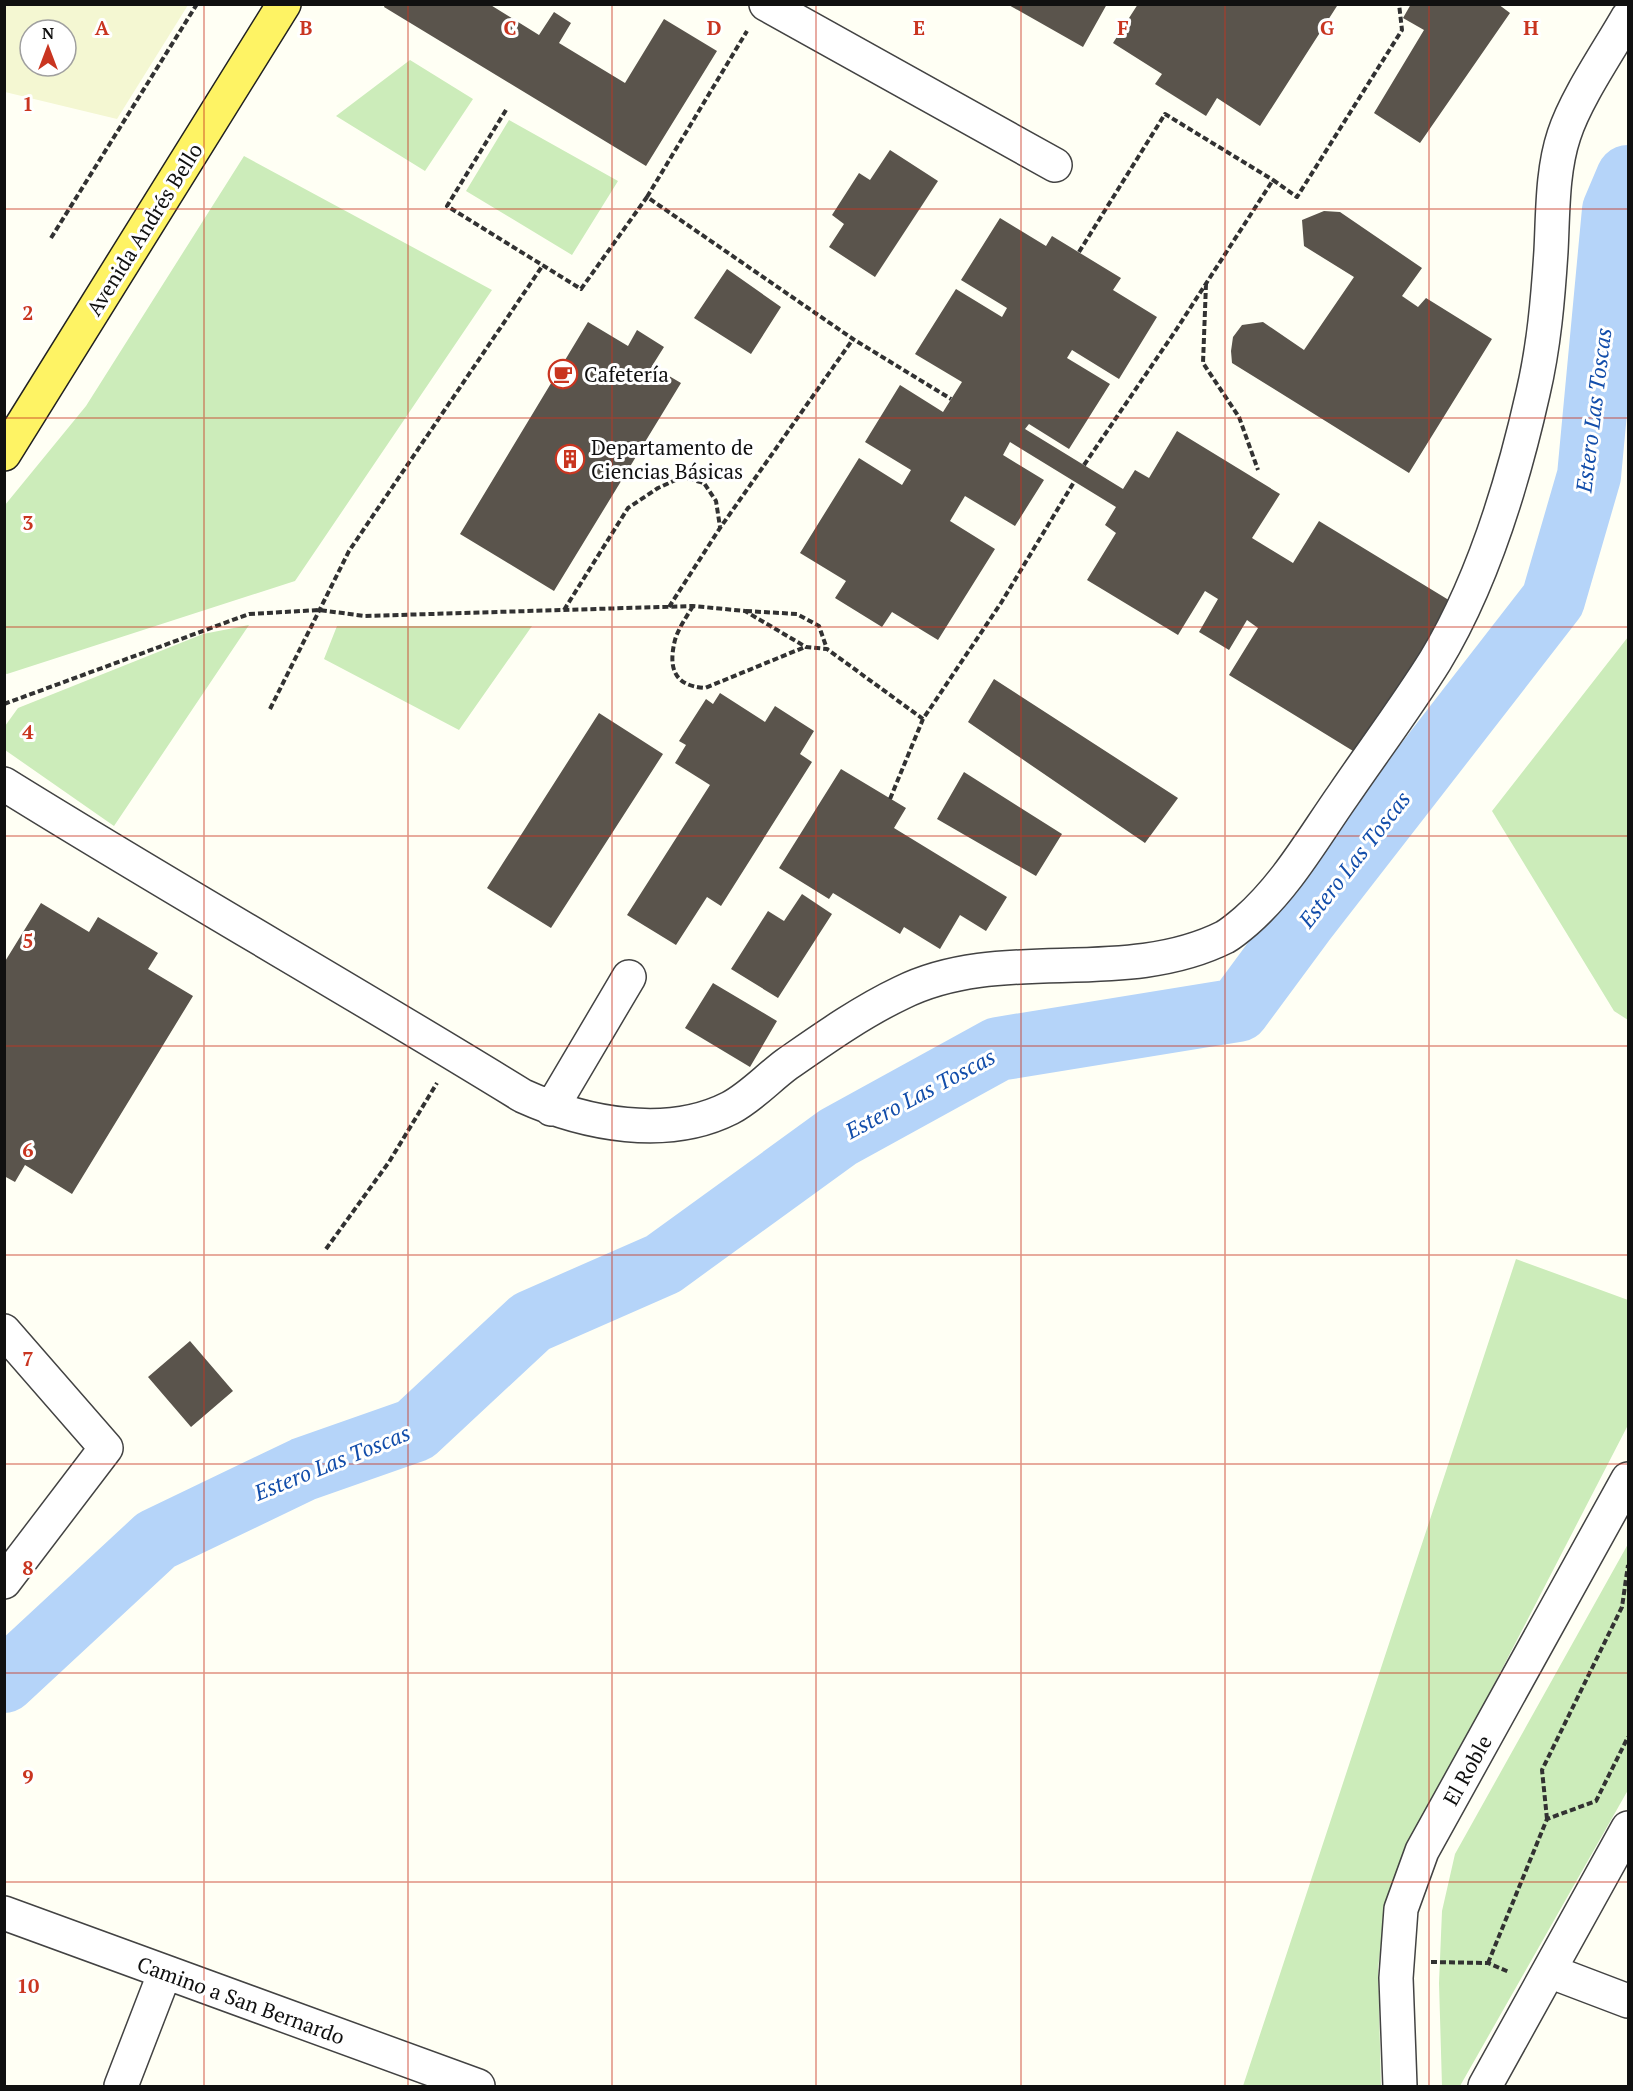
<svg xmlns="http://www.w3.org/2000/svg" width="1633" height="2091" font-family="'PT Serif',serif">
	<rect width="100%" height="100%" fill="#fffff4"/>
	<path fill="#f4f7d2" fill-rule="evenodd" d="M 5,4 L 188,4 L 188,5 L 117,119 L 5,92 ZM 30,30 L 66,30 L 66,66 L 30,66 Z"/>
	<path fill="#ccecba" d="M 410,60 L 473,99 L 425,171 L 336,116 Z
		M 509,120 L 618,181 L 572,255 L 466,191 Z
		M 244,156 L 492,290 L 295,581 L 7,674 L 4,673 L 5,505 L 86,406 Z
		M 249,625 L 114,826 L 5,750 L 5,726 L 18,708 L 203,634 Z
		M 337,626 L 532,626 L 459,730 L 324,659 Z
		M 1628,637 L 1628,1020 L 1614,1011 L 1492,811 Z
		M 1516,1259 L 1628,1300 L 1628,1425 L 1407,1853 L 1386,1909 L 1378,1968 L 1381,2086 L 1243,2086 Z
		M 1628,1544 L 1628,1790 L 1460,2086 L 1442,2086 L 1439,1983 L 1442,1911 L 1455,1854 Z"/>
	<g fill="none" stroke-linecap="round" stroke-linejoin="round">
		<path stroke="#b5d4f9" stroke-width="64" d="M 4,1681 L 156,1540 L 304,1469 L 415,1430 L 531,1322 L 663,1264 L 838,1137 L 998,1049 L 1238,1010 L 1303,922 L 1553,600 L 1589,476 L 1614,210 L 1628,177"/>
	</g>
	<path fill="#5a544c" d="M 385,4 L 489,4 L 539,35 L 554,12 L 571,23 L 559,43 L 625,83 L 664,19 L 717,51 L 646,166 L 384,7 Z
		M 1007,4 L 1107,4 L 1083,47 Z
		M 1138,4 L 1335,4 L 1337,6 L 1260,126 L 1217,98 L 1206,116 L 1155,84 L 1162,74 L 1113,43 Z
		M 1411,4 L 1498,4 L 1510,13 L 1420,143 L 1374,113 L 1424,30 L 1403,18 Z
		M 890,150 L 938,181 L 875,277 L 829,247 L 844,224 L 832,215 L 859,173 L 870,180 Z
		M 1324,211 L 1340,212 L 1422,268 L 1402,296 L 1418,307 L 1426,298 L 1492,339 L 1409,473 L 1232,363 L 1231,351 L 1233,337 L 1242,325 L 1263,322 L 1304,350 L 1354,277 L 1304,246 L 1302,220 Z
		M 1000,218 L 1046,246 L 1052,236 L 1121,278 L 1113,290 L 1157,317 L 1119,379 L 1072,350 L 1067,358 L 1110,384 L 1069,449 L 1029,424 L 1025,429 L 1123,489 L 1135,470 L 1149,478 L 1177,431 L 1280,494 L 1252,538 L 1293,563 L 1319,521 L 1452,602 L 1358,754 L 1229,675 L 1258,628 L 1247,620 L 1229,650 L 1199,632 L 1218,599 L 1205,591 L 1178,635 L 1087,580 L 1116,533 L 1105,525 L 1116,507 L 1010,442 L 1003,455 L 1044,480 L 1015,526 L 965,496 L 950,521 L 995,549 L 938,640 L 892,612 L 882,627 L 835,598 L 846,581 L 800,553 L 859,458 L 902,485 L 911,470 L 865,442 L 900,385 L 943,412 L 962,382 L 915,354 L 956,289 L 1002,317 L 1007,308 L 961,280 Z
		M 727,269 L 781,307 L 751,354 L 694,318 Z
		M 588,322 L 628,346 L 637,330 L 664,347 L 652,366 L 681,383 L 554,591 L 460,534 Z
		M 994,679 L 1178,798 L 1145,843 L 968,722 Z
		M 720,693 L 765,722 L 775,706 L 814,731 L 800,754 L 812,762 L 721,906 L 707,897 L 676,945 L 627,915 L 710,785 L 675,763 L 686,745 L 679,741 L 706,699 L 713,704 Z
		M 599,713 L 663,754 L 551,928 L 487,888 Z
		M 841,769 L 906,808 L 894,828 L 1007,897 L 986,931 L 960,915 L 940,949 L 904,927 L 900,934 L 833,893 L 829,899 L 779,868 Z
		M 964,772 L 1062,834 L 1036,876 L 937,819 Z
		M 802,894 L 832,914 L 778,998 L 731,969 L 768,911 L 784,921 Z
		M 41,903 L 89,932 L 98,917 L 158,953 L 148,969 L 193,996 L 72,1194 L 25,1165 L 15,1182 L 4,1176 L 4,963 Z
		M 713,983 L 777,1021 L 750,1067 L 685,1028 Z
		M 190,1341 L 233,1391 L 191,1427 L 148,1377 Z"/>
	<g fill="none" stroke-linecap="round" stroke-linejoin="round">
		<g stroke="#434343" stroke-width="36">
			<path id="minor" d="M 766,4 L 1055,165
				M 4,784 C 176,891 351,990 523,1096 C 585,1124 667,1140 730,1108 C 751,1097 768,1078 787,1064 C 823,1039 861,1012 901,993 C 1001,943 1123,988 1225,937 C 1232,933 1239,927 1246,921 C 1287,885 1313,838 1344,794 C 1374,750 1407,706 1435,661 C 1483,582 1513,482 1533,393 C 1544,346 1548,298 1551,251 C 1553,213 1552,171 1564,135 C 1576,98 1608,52 1628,17
				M 551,1109 L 629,977
				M 4,1331 L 106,1448 L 4,1582
				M 4,1913 L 478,2086
				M 1549,1971 L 1628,2001
				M 121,2086 L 165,1972
				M 1400,2086 L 1396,1978 L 1401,1909 L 1422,1851 L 1628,1479
				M 1485,2086 L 1628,1828"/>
		</g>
		<g stroke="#212121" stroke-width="36">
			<path id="major" d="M 4,454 L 284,4"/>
		</g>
		<path stroke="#323232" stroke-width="4" stroke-dasharray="6 3" stroke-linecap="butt" d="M 506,110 L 447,206 L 581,289 L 647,197 L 853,339 L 951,399
			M 647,197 L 747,31
			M 51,238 L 197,4
			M 1079,252 L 1165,114 L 1273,180
			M 1206,284 L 1203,363 L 1239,417 L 1258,470
			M 1084,465 L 1176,330 L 1273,180 L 1297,197 L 1402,30 L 1399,4
			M 693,606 C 687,616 678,629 675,640 C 668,668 674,686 705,688 L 805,647
			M 669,607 L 720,528 L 853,339
			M 564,610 L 628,508 L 658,488 L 682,477 L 704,483 L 716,501 L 720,527
			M 746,611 L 797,614 L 819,626 L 827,649
			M 4,704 L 249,614 L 319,610 L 365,616 L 693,606 L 745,611 L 806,647 L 827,649 L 923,719 L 1001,603 L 1074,482
			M 270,709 L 349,551 L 543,265
			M 890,799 L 923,719
			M 326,1249 L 389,1162 L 437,1083
			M 1547,1819 L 1542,1770 L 1622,1607 L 1628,1565
			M 1431,1962 L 1488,1963 L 1509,1972
			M 1488,1963 L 1547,1819 L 1596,1801 L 1628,1737"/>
		<use href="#minor" stroke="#fff" stroke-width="33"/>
		<use href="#major" stroke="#fef364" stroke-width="33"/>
	</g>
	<path fill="none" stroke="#c93520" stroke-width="1.5" stroke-opacity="0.55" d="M 204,4 L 204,2086M 408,4 L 408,2086M 612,4 L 612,2086M 816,4 L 816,2086M 1021,4 L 1021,2086M 1225,4 L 1225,2086M 1429,4 L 1429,2086M 4,209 L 1628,209M 4,418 L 1628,418M 4,627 L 1628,627M 4,836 L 1628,836M 4,1046 L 1628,1046M 4,1255 L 1628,1255M 4,1464 L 1628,1464M 4,1673 L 1628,1673M 4,1882 L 1628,1882"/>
	<defs>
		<g id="cafe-ring" transform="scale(1.5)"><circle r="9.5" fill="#fff" stroke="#c93520" stroke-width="1.5"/><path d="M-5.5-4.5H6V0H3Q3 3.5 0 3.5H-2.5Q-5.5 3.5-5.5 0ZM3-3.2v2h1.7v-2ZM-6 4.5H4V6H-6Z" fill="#c93520"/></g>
		<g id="building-ring" transform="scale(1.5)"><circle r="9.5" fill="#fff" stroke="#c93520" stroke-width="1.5"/><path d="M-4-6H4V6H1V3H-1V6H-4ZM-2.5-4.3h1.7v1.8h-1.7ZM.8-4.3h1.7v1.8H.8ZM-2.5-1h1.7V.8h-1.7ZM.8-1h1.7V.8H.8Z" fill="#c93520"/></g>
	</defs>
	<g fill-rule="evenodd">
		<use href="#cafe-ring" x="563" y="374"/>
		<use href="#building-ring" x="570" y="459"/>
	</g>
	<g text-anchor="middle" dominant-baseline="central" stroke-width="6" stroke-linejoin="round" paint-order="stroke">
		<g font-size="21" fill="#101010" stroke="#fff">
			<text transform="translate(144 229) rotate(-58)">Avenida Andrés Bello</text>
			<text transform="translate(1467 1770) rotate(-61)">El Roble</text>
			<text transform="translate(241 2000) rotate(20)">Camino a San Bernardo</text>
		</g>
		<g font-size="21" fill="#101010" stroke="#fff" text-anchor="start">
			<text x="584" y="374">Cafetería</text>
			<text x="591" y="447">Departamento de<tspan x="591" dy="24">Ciencias Básicas</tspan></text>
		</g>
		<g font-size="22" font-style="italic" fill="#124daa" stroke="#fff">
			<text transform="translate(1593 410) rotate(-83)">Estero Las Toscas</text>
			<text transform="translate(1354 859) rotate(-52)">Estero Las Toscas</text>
			<text transform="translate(920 1093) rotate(-28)">Estero Las Toscas</text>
			<text transform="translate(332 1462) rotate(-22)">Estero Las Toscas</text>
		</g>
	</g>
	<g font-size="20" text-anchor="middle" font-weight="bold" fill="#c93520" stroke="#fff" stroke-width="6" stroke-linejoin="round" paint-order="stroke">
		<text x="102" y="35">A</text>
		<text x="306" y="35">B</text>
		<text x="510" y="35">C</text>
		<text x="714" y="35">D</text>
		<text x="919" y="35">E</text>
		<text x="1123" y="35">F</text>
		<text x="1327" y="35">G</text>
		<text x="1531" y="35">H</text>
		<text x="28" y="111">1</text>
		<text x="28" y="320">2</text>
		<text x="28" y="530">3</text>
		<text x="28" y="739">4</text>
		<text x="28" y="948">5</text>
		<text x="28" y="1157">6</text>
		<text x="28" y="1366">7</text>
		<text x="28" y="1575">8</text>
		<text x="28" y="1784">9</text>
		<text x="28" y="1993">10</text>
	</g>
	<rect width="1633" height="2091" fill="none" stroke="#101010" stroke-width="12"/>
	<g transform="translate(48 48)"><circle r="28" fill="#ffffff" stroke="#9f9f9f" stroke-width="1.5"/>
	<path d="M0-4.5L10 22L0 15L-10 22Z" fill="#c93520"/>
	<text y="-9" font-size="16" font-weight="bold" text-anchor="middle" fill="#101010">N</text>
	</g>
</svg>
